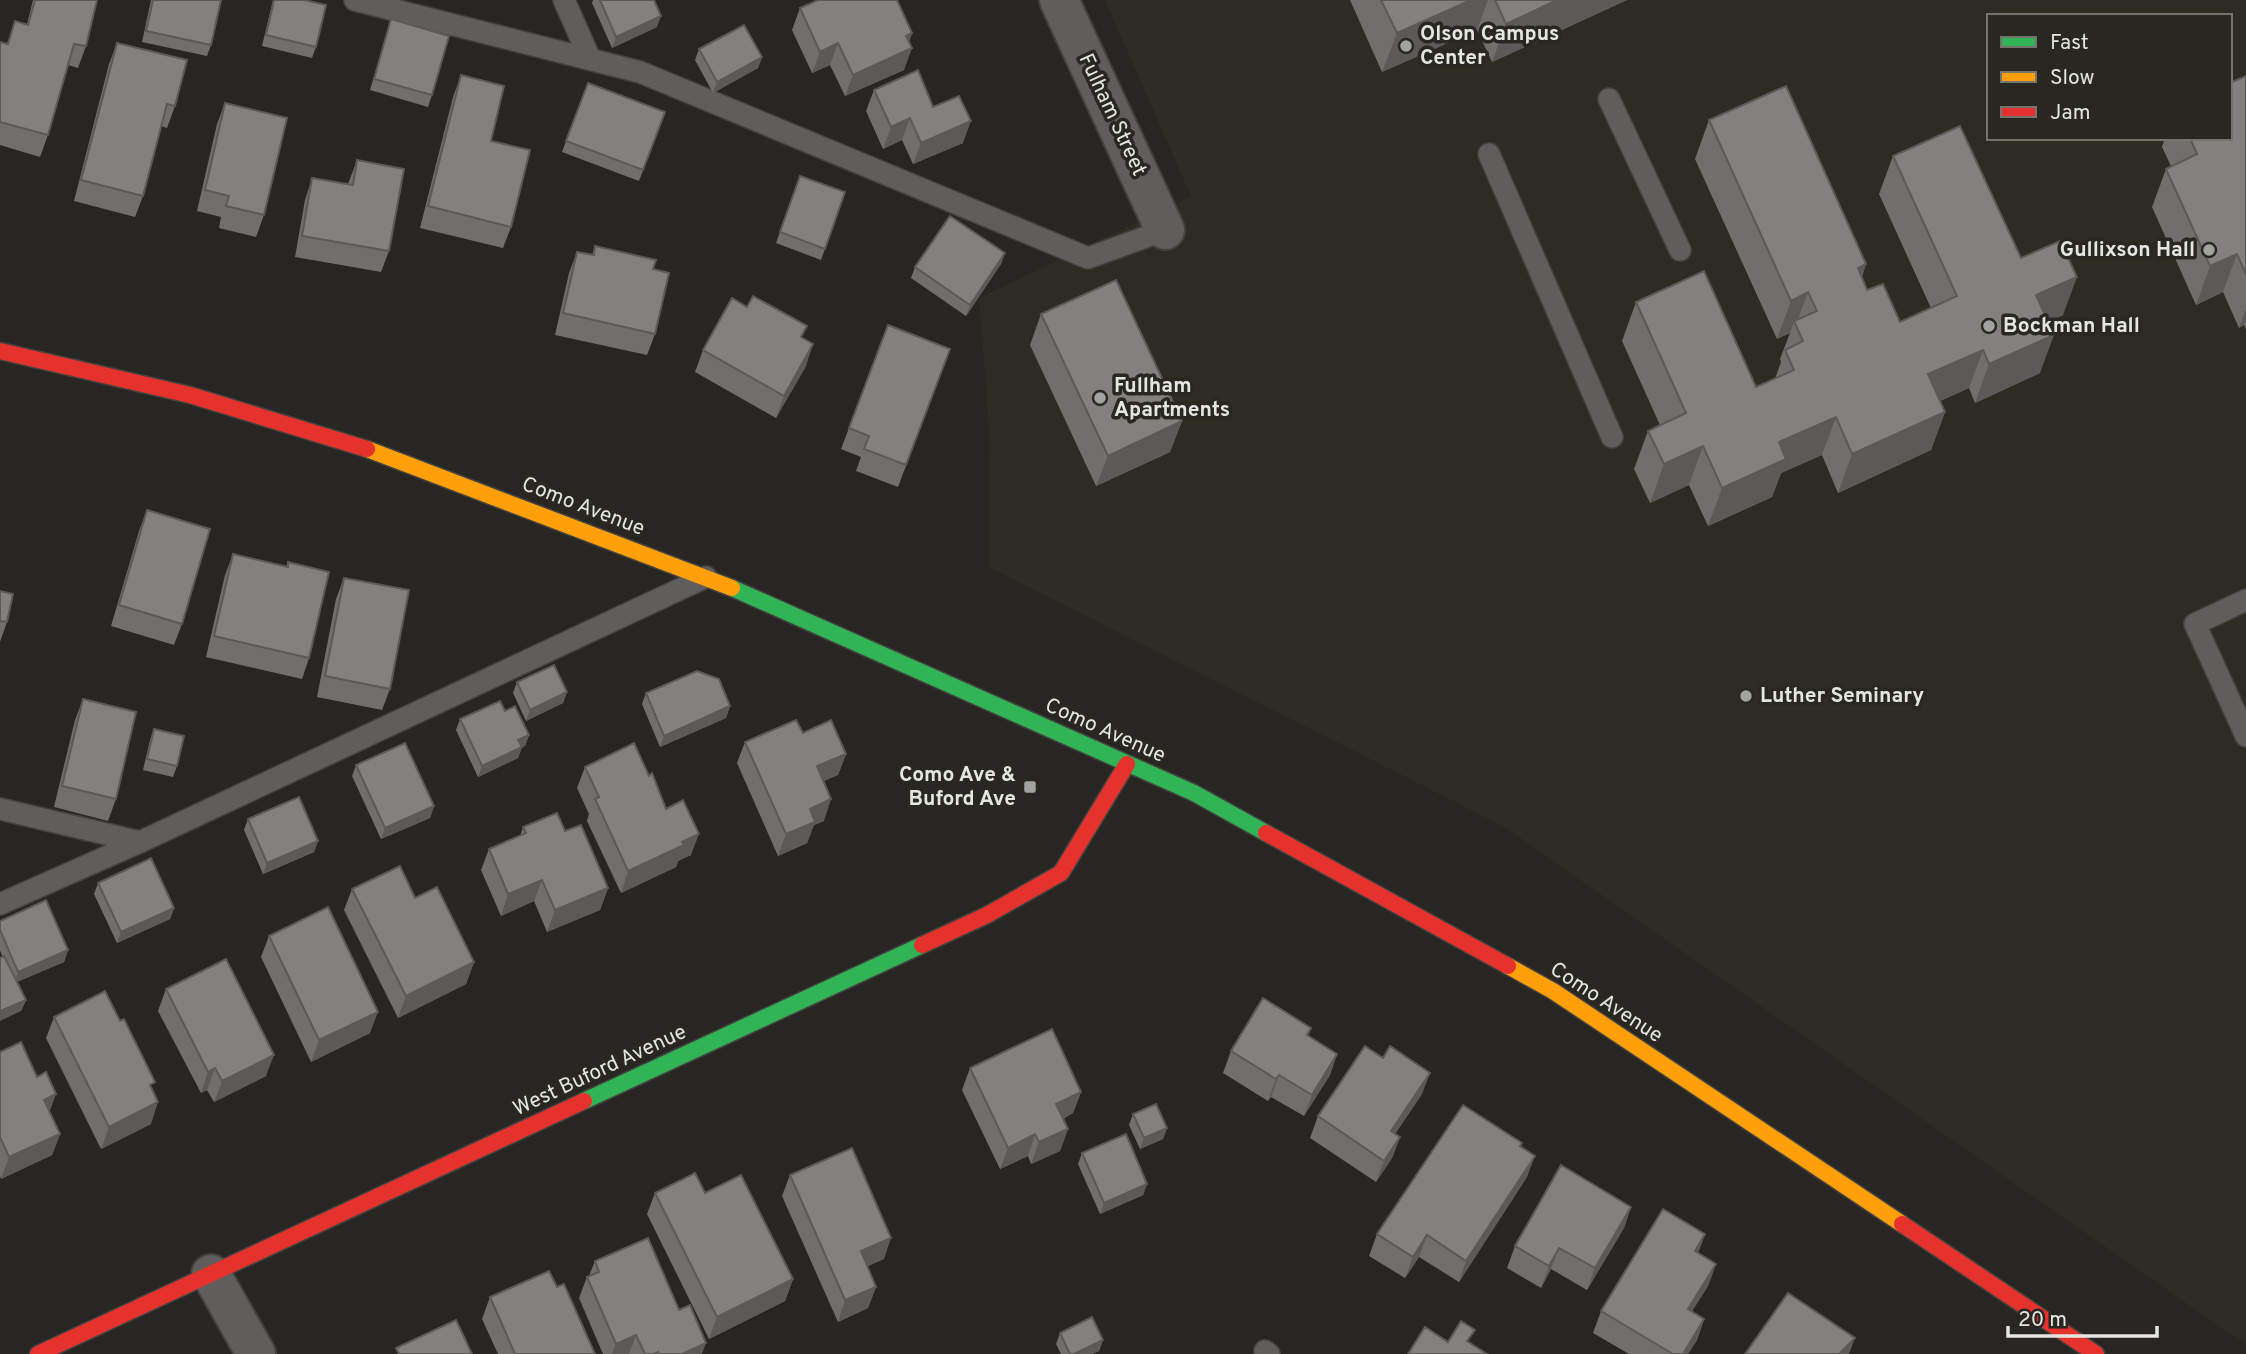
<svg xmlns="http://www.w3.org/2000/svg" width="2246" height="1354" font-family="Overpass,sans-serif">
	<rect width="100%" height="100%" fill="#272623"/>
	<path fill="#2e2c22" fill-rule="evenodd" d="M 1105,0 L 2246,0 L 2246,1345 L 1503,826 L 989,567 L 990,442 L 979,298 L 1191,196 ZM 1989,16 L 2230,16 L 2230,138 L 1989,138 Z"/>
	<g fill="none" stroke-linecap="round" stroke-linejoin="round">
		<g stroke="#43423f" stroke-width="24">
			<path id="lane" d="M 355,0 L 640,72 L 1088,258 L 1165,230
				M 564,0 L 590,59
				M 1609,99 L 1680,250
				M 1489,154 L 1612,437
				M 2246,600 L 2195,624 L 2246,736
				M 0,809 L 140,842
				M 0,904 L 140,842 L 706,577
				M 1265,1351 L 1269,1354"/>
		</g>
		<g stroke="#43423f" stroke-width="42">
			<path id="street" d="M 1059,0 L 1165,230
				M 211,1274 L 256,1354"/>
		</g>
		<g stroke="#43423f" stroke-width="19">
			<path id="fast" d="M 732,588 L 1194,793 L 1266,833
				M 584,1101 L 922,945"/>
		</g>
		<g stroke="#43423f" stroke-width="19">
			<path id="slow" d="M 367,449 L 732,588
				M 1508,966 L 1553,991 L 1902,1224"/>
		</g>
		<g stroke="#43423f" stroke-width="19">
			<path id="jam" d="M 0,351 L 190,395 L 367,449
				M 1266,833 L 1508,966
				M 922,945 L 987,915 L 1061,873 L 1127,764
				M 1902,1224 L 2096,1354
				M 38,1354 L 584,1101"/>
		</g>
		<use href="#lane" stroke="#5f5e5c" stroke-width="21"/>
		<use href="#street" stroke="#5f5e5c" stroke-width="38"/>
		<use href="#fast" stroke="#30b455" stroke-width="16"/>
		<use href="#slow" stroke="#ff9f0a" stroke-width="16"/>
		<use href="#jam" stroke="#e5322d" stroke-width="16"/>
	</g>
	<path fill="#706f6c" d="M 33,0 L 97,0 L 86,46 L 78,68 L 68,65 L 48,135 L 40,157 L 0,145 L 0,42 L 7,44 L 15,21 L 27,24 Z
		M 151,0 L 221,0 L 211,45 L 207,56 L 142,42 Z
		M 273,0 L 304,0 L 316,47 L 312,58 L 262,46 Z
		M 593,0 L 654,0 L 657,27 L 612,48 L 592,3 Z
		M 1350,0 L 1627,0 L 1492,62 L 1477,30 L 1382,72 Z
		M 800,8 L 912,33 L 909,42 L 904,70 L 845,96 L 830,65 L 812,73 L 792,30 Z
		M 391,19 L 432,95 L 428,107 L 370,90 Z
		M 117,43 L 175,106 L 167,128 L 161,126 L 143,196 L 135,217 L 74,201 L 109,64 Z
		M 699,49 L 762,57 L 758,68 L 713,93 L 695,60 Z
		M 461,75 L 491,141 L 511,227 L 503,248 L 420,228 L 453,97 Z
		M 2246,76 L 2246,329 L 2244,325 L 2239,328 L 2223,292 L 2196,305 L 2152,207 L 2166,169 L 2171,166 L 2162,147 L 2165,138 L 2230,138 Z
		M 588,83 L 665,112 L 639,181 L 562,152 Z
		M 874,90 L 933,107 L 963,143 L 913,164 L 902,140 L 883,149 L 866,111 Z
		M 225,103 L 264,215 L 256,237 L 219,228 L 221,217 L 197,211 L 217,124 Z
		M 1709,120 L 1866,264 L 1862,277 L 1867,290 L 1900,322 L 1931,308 L 1879,194 L 1893,156 L 2021,258 L 2063,315 L 2048,322 L 2040,373 L 1975,403 L 1969,388 L 1940,401 L 1945,412 L 1931,450 L 1838,493 L 1822,455 L 1781,473 L 1772,497 L 1708,526 L 1689,485 L 1650,503 L 1634,469 L 1648,431 L 1660,425 L 1622,341 L 1636,302 L 1756,387 L 1775,379 L 1781,362 L 1780,359 L 1790,333 L 1777,339 L 1695,159 Z
		M 357,160 L 389,251 L 381,272 L 295,257 L 305,200 L 312,178 L 348,184 Z
		M 800,176 L 845,192 L 821,260 L 776,243 Z
		M 595,246 L 653,269 L 655,334 L 647,355 L 555,335 L 569,273 L 577,252 L 592,255 Z
		M 1005,253 L 1001,264 L 966,316 L 911,278 L 915,267 Z
		M 1041,314 L 1182,421 L 1170,452 L 1096,486 L 1030,345 Z
		M 888,325 L 950,349 L 898,487 L 856,471 L 861,457 L 841,449 Z
		M 703,350 L 806,366 L 776,418 L 695,372 Z
		M 147,510 L 182,624 L 174,645 L 111,626 L 139,531 Z
		M 233,554 L 286,566 L 288,562 L 309,658 L 302,679 L 206,657 L 225,575 Z
		M 344,578 L 390,689 L 382,710 L 317,697 L 336,599 Z
		M 0,591 L 7,622 L 0,642 Z
		M 517,682 L 567,692 L 563,703 L 526,721 L 513,693 Z
		M 646,693 L 730,706 L 726,718 L 660,747 L 642,704 Z
		M 83,699 L 116,799 L 108,821 L 54,807 L 75,720 Z
		M 505,711 L 529,735 L 525,746 L 522,747 L 518,758 L 478,777 L 456,730 L 460,719 Z
		M 154,729 L 177,766 L 173,777 L 143,770 L 150,740 Z
		M 803,733 L 846,754 L 838,775 L 823,781 L 824,821 L 814,825 L 807,843 L 778,856 L 737,763 L 745,742 Z
		M 356,765 L 434,806 L 430,818 L 381,839 L 352,776 Z
		M 585,767 L 649,776 L 691,855 L 678,861 L 676,867 L 621,893 L 587,821 L 589,814 L 577,788 Z
		M 248,819 L 318,841 L 314,852 L 263,874 L 244,830 Z
		M 523,827 L 565,831 L 608,888 L 600,910 L 547,932 L 534,901 L 501,916 L 481,870 L 489,849 L 520,836 Z
		M 98,883 L 174,908 L 170,919 L 117,943 L 94,894 Z
		M 352,889 L 415,898 L 474,962 L 466,984 L 398,1018 L 344,910 Z
		M 0,921 L 68,950 L 64,962 L 17,982 L 26,1000 L 21,1011 L 0,950 Z
		M 269,936 L 370,1033 L 311,1062 L 261,957 Z
		M 166,989 L 266,1076 L 214,1102 L 207,1090 L 201,1093 L 158,1011 Z
		M 54,1017 L 120,1021 L 152,1090 L 151,1124 L 101,1149 L 46,1038 Z
		M 1311,1028 L 1308,1036 L 1337,1054 L 1330,1075 L 1304,1116 L 1271,1097 L 1268,1101 L 1223,1073 L 1231,1051 Z
		M 0,1052 L 50,1112 L 60,1134 L 52,1155 L 1,1179 L 0,1176 Z
		M 970,1068 L 1081,1092 L 1073,1113 L 1063,1119 L 1068,1129 L 1060,1151 L 1031,1164 L 1028,1156 L 1000,1169 L 962,1090 Z
		M 1422,1094 L 1395,1134 L 1400,1137 L 1392,1158 L 1376,1182 L 1310,1138 L 1318,1116 Z
		M 1133,1114 L 1167,1128 L 1163,1139 L 1140,1149 L 1129,1125 Z
		M 1522,1143 L 1521,1147 L 1527,1177 L 1459,1282 L 1419,1257 L 1405,1278 L 1369,1256 L 1377,1234 Z
		M 1082,1153 L 1147,1184 L 1143,1195 L 1100,1214 L 1078,1164 Z
		M 790,1175 L 884,1259 L 867,1266 L 876,1287 L 868,1308 L 838,1322 L 782,1196 Z
		M 655,1193 L 705,1193 L 793,1279 L 785,1301 L 709,1339 L 647,1214 Z
		M 1631,1207 L 1624,1228 L 1587,1290 L 1551,1269 L 1541,1288 L 1507,1268 L 1515,1246 Z
		M 1705,1234 L 1698,1253 L 1716,1264 L 1708,1286 L 1692,1311 L 1704,1319 L 1697,1340 L 1688,1354 L 1629,1354 L 1593,1333 L 1601,1311 Z
		M 595,1261 L 679,1310 L 702,1354 L 603,1354 L 579,1298 L 587,1277 L 589,1276 Z
		M 557,1287 L 595,1354 L 498,1354 L 482,1319 L 490,1297 Z
		M 1060,1333 L 1103,1340 L 1099,1351 L 1092,1354 L 1061,1354 L 1056,1344 Z"/>
	<path fill="#5b5a58" d="M 1471,0 L 1488,0 L 1477,30 L 1382,72 L 1397,33 Z
		M 1557,0 L 1627,0 L 1492,62 L 1506,24 Z
		M 661,16 L 657,27 L 612,48 L 616,37 Z
		M 912,33 L 906,51 L 912,48 L 904,70 L 845,96 L 853,75 L 906,36 Z
		M 838,43 L 830,65 L 812,73 L 820,52 Z
		M 762,57 L 758,68 L 713,93 L 717,82 Z
		M 910,118 L 902,140 L 883,149 L 891,127 Z
		M 971,121 L 963,143 L 913,164 L 921,143 Z
		M 1005,253 L 1001,264 L 966,316 L 970,305 Z
		M 2237,254 L 2223,292 L 2196,305 L 2210,266 Z
		M 1866,264 L 1852,303 L 1858,268 Z
		M 2077,277 L 2063,315 L 2022,333 L 2036,295 Z
		M 1808,292 L 1796,325 L 1794,321 L 1790,333 L 1777,339 L 1791,301 Z
		M 2246,309 L 2246,321 L 2244,325 L 2239,328 Z
		M 2054,335 L 2040,373 L 1975,403 L 1989,364 Z
		M 813,344 L 806,366 L 776,418 L 784,396 Z
		M 1983,350 L 1969,388 L 1914,413 L 1928,374 Z
		M 1945,412 L 1931,450 L 1838,493 L 1852,454 Z
		M 1836,417 L 1822,455 L 1781,473 L 1772,497 L 1708,526 L 1722,488 L 1779,442 Z
		M 1182,421 L 1170,452 L 1096,486 L 1108,456 Z
		M 1703,446 L 1689,485 L 1650,503 L 1664,464 Z
		M 567,692 L 563,703 L 526,721 L 530,710 Z
		M 730,706 L 726,718 L 660,747 L 664,736 Z
		M 529,735 L 525,746 L 522,747 L 518,758 L 478,777 L 482,766 L 518,740 Z
		M 846,754 L 838,775 L 809,788 L 817,766 Z
		M 831,799 L 824,821 L 814,825 L 807,843 L 778,856 L 786,834 L 810,809 Z
		M 434,806 L 430,818 L 381,839 L 385,828 Z
		M 699,834 L 691,855 L 678,861 L 676,867 L 621,893 L 628,871 L 682,842 Z
		M 318,841 L 314,852 L 263,874 L 267,863 Z
		M 542,880 L 534,901 L 501,916 L 508,894 Z
		M 608,888 L 600,910 L 547,932 L 555,910 Z
		M 174,908 L 170,919 L 117,943 L 121,932 Z
		M 68,950 L 64,962 L 14,983 L 18,972 Z
		M 474,962 L 466,984 L 398,1018 L 406,996 Z
		M 26,1000 L 21,1011 L 0,1021 L 0,1011 Z
		M 378,1012 L 370,1033 L 311,1062 L 319,1040 Z
		M 1337,1054 L 1330,1075 L 1304,1116 L 1312,1095 Z
		M 274,1055 L 266,1076 L 214,1102 L 222,1081 Z
		M 215,1068 L 207,1090 L 201,1093 L 208,1072 Z
		M 1430,1073 L 1422,1094 L 1383,1152 L 1391,1131 Z
		M 1279,1075 L 1271,1097 L 1268,1101 L 1276,1079 Z
		M 1081,1092 L 1073,1113 L 1048,1126 L 1056,1104 Z
		M 56,1094 L 48,1116 L 44,1100 Z
		M 158,1102 L 151,1124 L 101,1149 L 109,1127 Z
		M 1167,1128 L 1163,1139 L 1140,1149 L 1144,1138 Z
		M 1068,1129 L 1060,1151 L 1031,1164 L 1039,1142 Z
		M 60,1134 L 52,1155 L 1,1179 L 9,1157 Z
		M 1035,1134 L 1028,1156 L 1000,1169 L 1008,1148 Z
		M 1400,1137 L 1392,1158 L 1376,1182 L 1384,1161 Z
		M 1535,1156 L 1527,1177 L 1459,1282 L 1466,1261 Z
		M 1147,1184 L 1143,1195 L 1100,1214 L 1104,1203 Z
		M 1631,1207 L 1624,1228 L 1587,1290 L 1595,1268 Z
		M 1705,1234 L 1697,1256 L 1695,1251 Z
		M 1427,1235 L 1419,1257 L 1405,1278 L 1413,1257 Z
		M 891,1238 L 884,1259 L 853,1273 L 861,1251 Z
		M 1559,1248 L 1551,1269 L 1541,1288 L 1549,1266 Z
		M 1716,1264 L 1708,1286 L 1680,1330 L 1688,1309 Z
		M 793,1279 L 785,1301 L 709,1339 L 717,1317 Z
		M 876,1287 L 868,1308 L 838,1322 L 845,1300 Z
		M 1704,1319 L 1697,1340 L 1688,1354 L 1683,1354 Z
		M 636,1335 L 629,1354 L 612,1354 L 616,1344 Z
		M 1855,1338 L 1849,1354 L 1839,1354 Z
		M 1103,1340 L 1099,1351 L 1092,1354 L 1074,1354 Z
		M 706,1343 L 702,1354 L 682,1354 Z"/>
	<path fill="#82817e" stroke="#5b5a58" stroke-width="2" d="M 35,0 L 97,0 L 86,46 L 74,44 L 48,135 L 0,122 L 0,42 L 8,44 L 15,21 L 28,25 Z
		M 153,0 L 221,0 L 211,45 L 146,31 Z
		M 274,0 L 304,0 L 326,5 L 316,47 L 266,35 Z
		M 600,0 L 654,0 L 661,16 L 616,37 Z
		M 818,0 L 897,0 L 912,33 L 906,36 L 912,48 L 853,75 L 838,43 L 820,52 L 800,8 Z
		M 1381,0 L 1471,0 L 1397,33 Z
		M 1495,0 L 1557,0 L 1506,24 Z
		M 391,19 L 449,36 L 432,95 L 374,79 Z
		M 744,25 L 762,57 L 717,82 L 699,49 Z
		M 117,43 L 187,60 L 175,106 L 167,104 L 143,196 L 81,180 Z
		M 918,70 L 933,107 L 959,96 L 971,121 L 921,143 L 910,118 L 891,127 L 874,90 Z
		M 461,75 L 504,86 L 491,141 L 530,150 L 511,227 L 428,206 Z
		M 2246,76 L 2246,274 L 2237,254 L 2210,266 L 2166,169 L 2197,154 L 2190,138 L 2230,138 L 2230,83 Z
		M 588,83 L 665,112 L 643,170 L 566,141 Z
		M 1786,86 L 1866,264 L 1858,268 L 1867,290 L 1883,284 L 1900,322 L 1957,296 L 1893,156 L 1960,126 L 2021,258 L 2060,241 L 2077,277 L 2036,295 L 2054,335 L 1989,364 L 1983,350 L 1928,374 L 1945,412 L 1852,454 L 1836,417 L 1779,442 L 1786,459 L 1722,488 L 1703,446 L 1664,464 L 1648,431 L 1686,413 L 1636,302 L 1704,271 L 1756,387 L 1794,370 L 1785,350 L 1803,341 L 1794,321 L 1817,311 L 1808,292 L 1791,301 L 1709,120 Z
		M 225,103 L 287,118 L 264,215 L 226,206 L 229,196 L 205,190 Z
		M 357,160 L 404,169 L 389,251 L 302,236 L 312,178 L 353,185 Z
		M 800,176 L 845,192 L 825,249 L 780,232 Z
		M 950,216 L 1005,253 L 970,305 L 915,267 Z
		M 595,246 L 656,260 L 653,269 L 669,273 L 655,334 L 563,313 L 577,252 L 594,255 Z
		M 1116,280 L 1182,421 L 1108,456 L 1041,314 Z
		M 753,296 L 807,326 L 801,337 L 813,344 L 784,396 L 703,350 L 732,298 L 747,307 Z
		M 888,325 L 950,349 L 906,465 L 864,449 L 869,436 L 849,428 Z
		M 147,510 L 210,529 L 182,624 L 119,605 Z
		M 233,554 L 288,567 L 288,562 L 329,572 L 309,658 L 214,636 Z
		M 344,578 L 409,590 L 390,689 L 325,676 Z
		M 0,591 L 13,594 L 7,622 L 0,621 Z
		M 554,665 L 567,692 L 530,710 L 517,682 Z
		M 697,671 L 719,679 L 730,706 L 664,736 L 646,693 Z
		M 83,699 L 136,712 L 116,799 L 62,786 Z
		M 500,701 L 505,711 L 515,706 L 529,735 L 518,740 L 522,747 L 482,766 L 460,719 Z
		M 796,720 L 803,733 L 831,720 L 846,754 L 817,766 L 831,799 L 810,809 L 815,822 L 786,834 L 745,742 Z
		M 154,729 L 184,736 L 177,766 L 147,759 Z
		M 405,743 L 434,806 L 385,828 L 356,765 Z
		M 634,743 L 649,776 L 652,773 L 666,809 L 683,800 L 699,834 L 682,842 L 684,845 L 628,871 L 595,799 L 599,797 L 585,767 Z
		M 299,797 L 318,841 L 267,863 L 248,819 Z
		M 557,813 L 565,831 L 581,825 L 608,888 L 555,910 L 542,880 L 508,894 L 489,849 L 526,833 L 523,827 Z
		M 151,858 L 174,908 L 121,932 L 98,883 Z
		M 400,866 L 415,898 L 437,887 L 474,962 L 406,996 L 352,889 Z
		M 46,900 L 68,950 L 18,972 L 0,930 L 0,921 Z
		M 328,907 L 378,1012 L 319,1040 L 269,936 Z
		M 4,956 L 26,1000 L 0,1011 L 0,958 Z
		M 226,959 L 274,1055 L 222,1081 L 215,1068 L 208,1072 L 166,989 Z
		M 105,991 L 120,1021 L 124,1019 L 155,1082 L 150,1085 L 158,1102 L 109,1127 L 54,1017 Z
		M 1263,998 L 1311,1028 L 1307,1035 L 1337,1054 L 1312,1095 L 1279,1075 L 1276,1079 L 1231,1051 Z
		M 1052,1029 L 1081,1092 L 1056,1104 L 1068,1129 L 1039,1142 L 1035,1134 L 1008,1148 L 970,1068 Z
		M 21,1042 L 37,1077 L 46,1072 L 56,1094 L 44,1100 L 60,1134 L 9,1157 L 0,1137 L 0,1052 Z
		M 1365,1046 L 1383,1058 L 1390,1046 L 1430,1073 L 1391,1131 L 1400,1137 L 1384,1161 L 1318,1116 Z
		M 1156,1104 L 1167,1128 L 1144,1138 L 1133,1114 Z
		M 1463,1105 L 1522,1143 L 1520,1146 L 1535,1156 L 1466,1261 L 1427,1235 L 1413,1257 L 1377,1234 Z
		M 1126,1134 L 1147,1184 L 1104,1203 L 1082,1153 Z
		M 852,1148 L 891,1238 L 861,1251 L 876,1287 L 845,1300 L 790,1175 Z
		M 1561,1165 L 1631,1207 L 1595,1268 L 1559,1248 L 1549,1266 L 1515,1246 Z
		M 695,1173 L 705,1193 L 741,1175 L 793,1279 L 717,1317 L 655,1193 Z
		M 1663,1209 L 1705,1234 L 1695,1251 L 1716,1264 L 1688,1309 L 1704,1319 L 1683,1354 L 1673,1354 L 1601,1311 Z
		M 648,1238 L 679,1310 L 690,1305 L 706,1343 L 682,1354 L 659,1354 L 658,1352 L 654,1354 L 645,1354 L 636,1335 L 616,1344 L 587,1277 L 599,1272 L 595,1261 Z
		M 549,1271 L 557,1287 L 564,1284 L 595,1354 L 515,1354 L 490,1297 Z
		M 1788,1293 L 1855,1338 L 1839,1354 L 1745,1354 Z
		M 1092,1317 L 1103,1340 L 1074,1354 L 1070,1354 L 1060,1333 Z
		M 456,1320 L 472,1354 L 399,1354 L 396,1348 Z
		M 1461,1321 L 1475,1330 L 1467,1341 L 1487,1354 L 1408,1354 L 1425,1327 L 1448,1342 Z"/>
	<g fill="#a2a29e" stroke="#282722" stroke-width="2.5">
		<circle cx="1406" cy="46" r="7"/>
		<circle cx="2209" cy="250" r="7"/>
		<circle cx="1989" cy="326" r="7"/>
		<circle cx="1100" cy="398" r="7"/>
		<circle cx="1746" cy="696" r="7"/>
		<rect x="1023" y="780" width="14" height="14" rx="3.5"/>
	</g>
	<g text-anchor="middle" dominant-baseline="central" stroke-width="7" stroke-linejoin="round" paint-order="stroke">
		<g font-size="21" font-weight="bold" fill="#e5e5e1" stroke="#282722" text-anchor="start">
			<text x="1420" y="34">Olson Campus<tspan x="1420" dy="24">Center</tspan></text>
			<text x="2195" y="250" text-anchor="end">Gullixson Hall</text>
			<text x="2003" y="326">Bockman Hall</text>
			<text x="1114" y="386">Fullham<tspan x="1114" dy="24">Apartments</tspan></text>
			<text x="1760" y="696">Luther Seminary</text>
			<text x="1016" y="775" text-anchor="end">Como Ave &amp;<tspan x="1016" dy="24">Buford Ave</tspan></text>
		</g>
		<g font-size="21" fill="#e5e5e1" stroke="#282722">
			<text transform="translate(1112 115) rotate(65)">Fulham Street</text>
			<text transform="translate(583 507) rotate(21)">Como Avenue</text>
			<text transform="translate(1105 731) rotate(24)">Como Avenue</text>
			<text transform="translate(1606 1003) rotate(33)">Como Avenue</text>
			<text transform="translate(600 1071) rotate(-25)">West Buford Avenue</text>
		</g>
	</g>
	<rect x="1987" y="14" width="245" height="126" fill="#282722" stroke="#74736e" stroke-width="2"/>
	<rect x="2001" y="37" width="35" height="10" fill="#30b455" stroke="#74736e" stroke-width="2"/>
	<text x="2050" y="49" font-size="21" fill="#e5e5e1">Fast</text>
	<rect x="2001" y="72" width="35" height="10" fill="#ff9f0a" stroke="#74736e" stroke-width="2"/>
	<text x="2050" y="84" font-size="21" fill="#e5e5e1">Slow</text>
	<rect x="2001" y="107" width="35" height="10" fill="#e5322d" stroke="#74736e" stroke-width="2"/>
	<text x="2050" y="119" font-size="21" fill="#e5e5e1">Jam</text>
	<path d="M2008 1326v10h149v-10" fill="none" stroke="#e5e5e1" stroke-width="3.5"/>
	<text x="2018" y="1326" font-size="21" fill="#e5e5e1" stroke="#282722" stroke-width="5" paint-order="stroke">20 m</text>
</svg>
